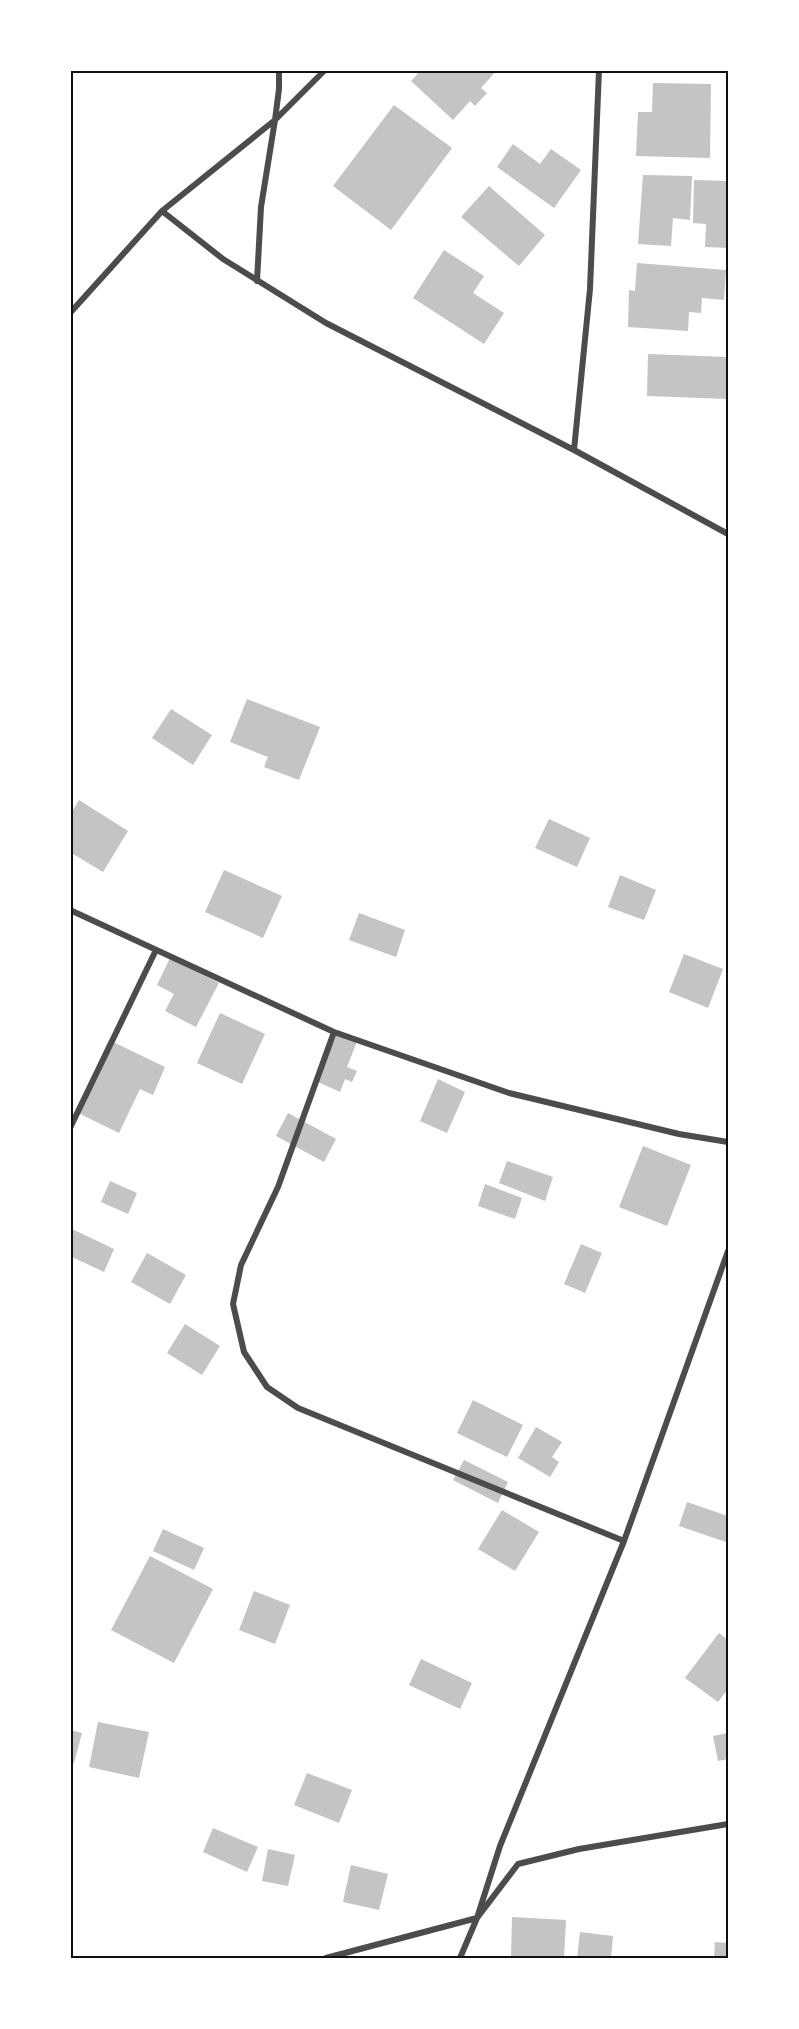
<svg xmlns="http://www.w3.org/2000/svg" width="799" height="2029" font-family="'Titillium Web',sans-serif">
	<rect width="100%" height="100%" fill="#fff"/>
	<path fill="#c4c4c4" d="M 421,70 L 497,70 L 481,88 L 487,93 L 475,106 L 470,101 L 453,120 L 411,81 Z
		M 653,83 L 711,84 L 710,158 L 636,156 L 638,112 L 652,112 Z
		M 394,105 L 452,148 L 391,230 L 333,186 Z
		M 513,144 L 540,164 L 551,149 L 581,170 L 554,208 L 497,167 Z
		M 643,175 L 692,176 L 690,220 L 673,218 L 671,246 L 638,244 Z
		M 694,180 L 728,181 L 728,248 L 705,247 L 706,224 L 693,223 Z
		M 489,186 L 545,235 L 519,266 L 461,217 Z
		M 444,250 L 484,276 L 473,293 L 504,313 L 484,344 L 413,298 Z
		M 637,263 L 726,270 L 724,300 L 702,298 L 701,313 L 689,312 L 688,331 L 628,327 L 629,290 L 635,291 Z
		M 648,354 L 728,357 L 728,399 L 647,396 Z
		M 247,699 L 320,727 L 299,780 L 264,767 L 268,757 L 230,742 Z
		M 171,709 L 212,735 L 193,765 L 152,738 Z
		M 79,800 L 128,831 L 103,872 L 70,852 L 70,815 Z
		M 549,819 L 590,838 L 577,867 L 535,848 Z
		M 224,870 L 282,896 L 263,938 L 205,912 Z
		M 620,875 L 656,890 L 644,920 L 608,907 Z
		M 359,913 L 405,930 L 396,957 L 349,940 Z
		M 684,954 L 723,969 L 708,1008 L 669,992 Z
		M 170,958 L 219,983 L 196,1027 L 165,1011 L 174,994 L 157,985 Z
		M 220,1013 L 265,1034 L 242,1084 L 197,1063 Z
		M 338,1030 L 358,1039 L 347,1067 L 357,1071 L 352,1082 L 345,1079 L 340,1092 L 316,1081 Z
		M 109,1040 L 165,1067 L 153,1095 L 140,1089 L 119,1133 L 76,1112 Z
		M 438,1079 L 465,1092 L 447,1133 L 420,1121 Z
		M 288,1113 L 336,1139 L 324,1162 L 276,1136 Z
		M 643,1146 L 691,1165 L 667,1226 L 619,1207 Z
		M 507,1161 L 553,1177 L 545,1201 L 499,1183 Z
		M 110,1181 L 137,1193 L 128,1214 L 101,1202 Z
		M 485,1184 L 522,1198 L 515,1219 L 478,1206 Z
		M 70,1228 L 114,1249 L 104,1272 L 70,1256 Z
		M 581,1244 L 602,1253 L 585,1293 L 564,1284 Z
		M 147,1253 L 186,1275 L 170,1304 L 131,1282 Z
		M 185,1324 L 220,1346 L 202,1375 L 167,1353 Z
		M 473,1400 L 523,1425 L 507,1457 L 457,1433 Z
		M 536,1427 L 562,1442 L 552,1457 L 559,1462 L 550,1477 L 518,1458 Z
		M 464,1460 L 508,1482 L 498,1503 L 453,1480 Z
		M 687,1502 L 728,1516 L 728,1535 L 726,1542 L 679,1526 Z
		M 502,1510 L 539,1532 L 515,1571 L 478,1549 Z
		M 163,1529 L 204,1548 L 194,1570 L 153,1551 Z
		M 150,1556 L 213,1589 L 174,1663 L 111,1630 Z
		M 254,1591 L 290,1605 L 275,1644 L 239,1630 Z
		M 719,1633 L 728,1640 L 728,1689 L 718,1702 L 685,1678 Z
		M 421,1659 L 472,1683 L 460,1709 L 409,1685 Z
		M 98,1722 L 149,1732 L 139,1778 L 89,1767 Z
		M 70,1730 L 82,1733 L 74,1763 L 70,1762 Z
		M 728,1733 L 728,1759 L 718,1761 L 713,1736 Z
		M 307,1773 L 352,1790 L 339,1823 L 294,1805 Z
		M 213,1828 L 258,1847 L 247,1872 L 203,1852 Z
		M 268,1849 L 295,1855 L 288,1886 L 262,1881 Z
		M 351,1865 L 388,1874 L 379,1910 L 343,1902 Z
		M 512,1917 L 566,1920 L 564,1958 L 511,1958 Z
		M 580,1932 L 613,1936 L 611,1958 L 577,1958 Z
		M 715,1942 L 728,1943 L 728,1958 L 714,1958 Z"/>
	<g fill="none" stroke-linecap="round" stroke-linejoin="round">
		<path stroke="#4c4c4c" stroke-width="6" d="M 162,211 L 223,259 L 326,323 L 574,450 L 728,534
			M 257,281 L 261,207 L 275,120 L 325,70
			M 70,313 L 162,211 L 275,120 L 279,89 L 279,70
			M 574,450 L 590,289 L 599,70
			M 70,910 L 334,1032 L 509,1093 L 679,1134 L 728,1142
			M 334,1032 L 278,1187 L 241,1265 L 233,1304 L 244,1352 L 267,1387 L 298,1408 L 624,1541
			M 70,1128 L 156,950
			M 326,1958 L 477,1918 L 518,1864 L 579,1849 L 728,1824
			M 460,1958 L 477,1918 L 500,1846 L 624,1541 L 728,1251"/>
	</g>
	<rect width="799" height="2029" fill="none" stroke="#ffffff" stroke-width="144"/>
	<rect x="72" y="72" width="655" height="1885" fill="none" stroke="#111" stroke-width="2"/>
</svg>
